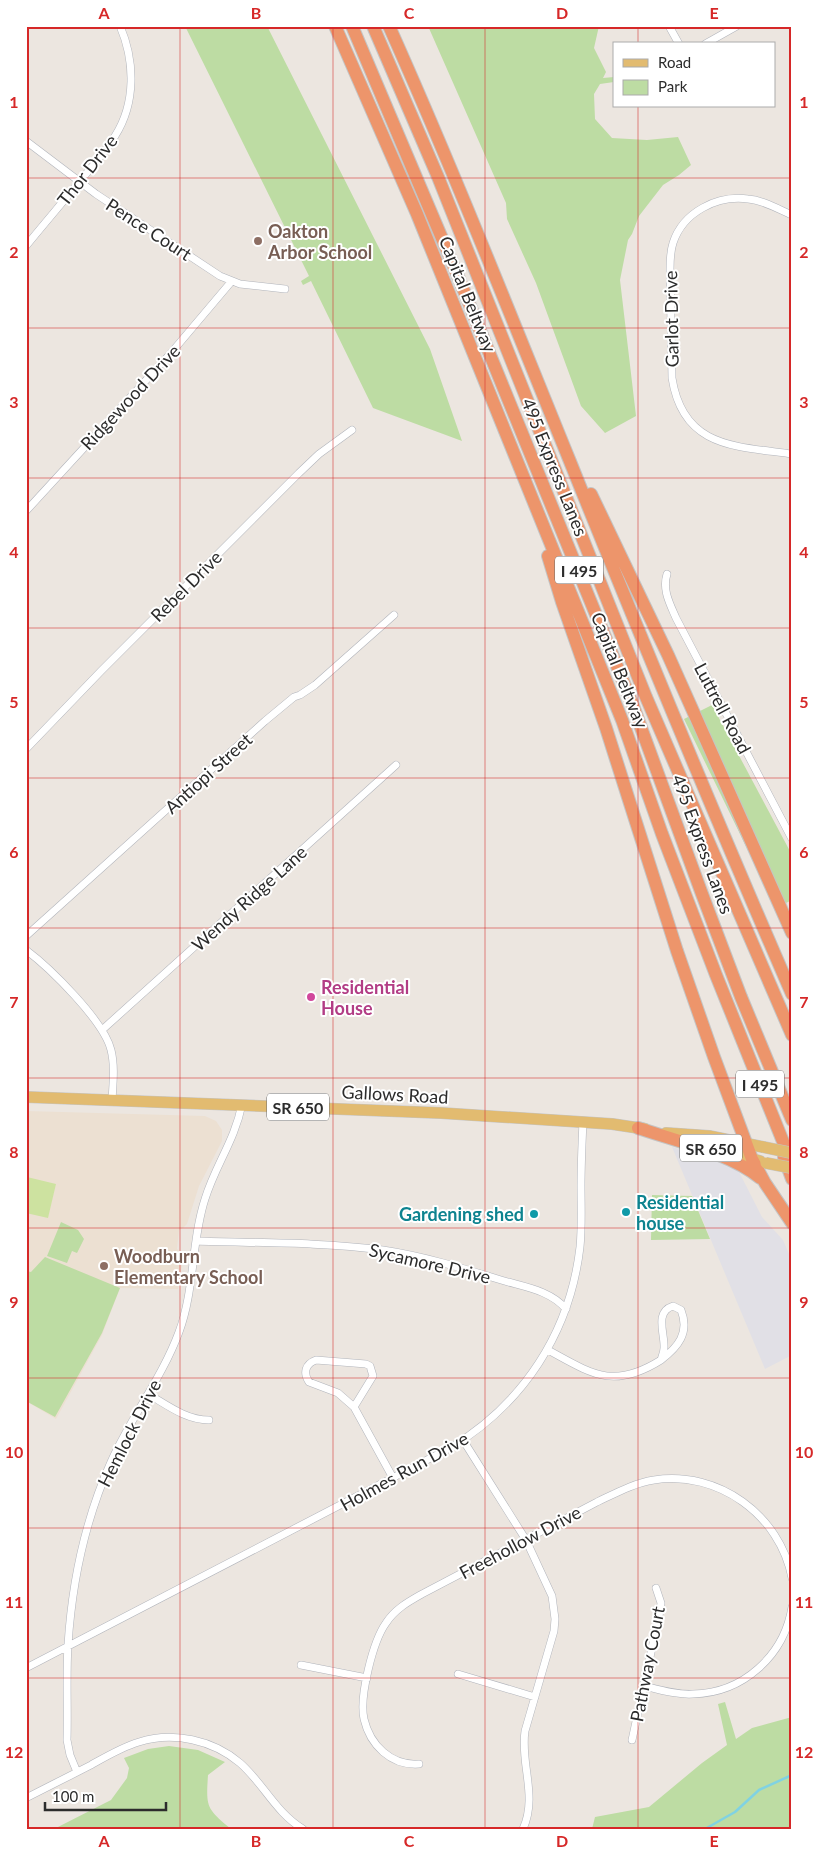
<svg xmlns="http://www.w3.org/2000/svg" width="818" height="1855" font-family="Lato,sans-serif">
	<rect width="100%" height="100%" fill="#ece6e0"/>
	<path fill="#e1e0e6" d="M 672,1147 L 736,1166 L 762,1217 L 783,1240 L 792,1261 L 792,1355 L 765,1369 Z"/>
	<path fill="#ece0d2" d="M 26,1111 L 205,1116 L 216,1121 L 222,1130 L 222,1141 L 199,1186 L 187,1224 L 183,1228 L 179,1230 L 177,1249 L 183,1254 L 183,1260 L 178,1289 L 120,1288 L 102,1335 L 56,1419 L 26,1401 Z"/>
	<path fill="#bddca3" d="M 185,26 L 267,26 L 430,349 L 462,441 L 373,408 L 311,281 L 303,285 L 301,281 L 309,276 Z
		M 428,26 L 599,26 L 594,48 L 606,72 L 603,78 L 614,77 L 614,82 L 600,84 L 594,94 L 595,119 L 612,138 L 647,140 L 678,137 L 691,165 L 679,175 L 663,185 L 639,216 L 632,234 L 628,240 L 620,280 L 636,416 L 605,433 L 581,406 L 536,283 L 507,219 L 506,203 Z
		M 712,705 L 792,855 L 792,900 L 776,908 L 684,719 Z
		M 652,1195 L 692,1196 L 710,1239 L 651,1240 Z
		M 61,1222 L 78,1230 L 84,1239 L 77,1253 L 72,1251 L 67,1263 L 47,1256 Z
		M 45,1257 L 120,1288 L 102,1333 L 55,1417 L 26,1401 L 26,1271 L 31,1272 Z
		M 725,1702 L 736,1739 L 752,1728 L 792,1717 L 792,1829 L 592,1829 L 595,1817 L 649,1807 L 702,1763 L 727,1745 L 718,1704 Z
		M 169,1746 L 198,1750 L 225,1762 L 208,1775 C 206,1807 206,1808 231,1829 L 54,1829 L 111,1800 L 127,1778 L 129,1768 L 124,1758 L 148,1749 Z"/>
	<path fill="#cde2a0" d="M 27,1177 L 56,1184 L 48,1218 L 26,1213 Z"/>
	<g fill="none" stroke-linecap="round" stroke-linejoin="round">
		<path stroke="#80d2e2" stroke-width="2.5" d="M 705,1829 L 735,1812 L 759,1790 L 792,1775"/>
		<g stroke="#b1b4bb" stroke-width="8">
			<path id="minor" d="M 669,26 L 679,44
				M 705,44 L 737,26
				M 26,141 L 96,194 L 220,276 L 240,284 L 285,289
				M 792,215 C 778,209 763,200 748,199 C 717,195 683,212 673,243 C 670,252 670,261 670,270 L 672,378 C 683,448 735,446 792,454
				M 26,246 C 44,224 62,203 80,181 C 92,167 105,152 115,136 C 136,103 135,61 120,26
				M 26,511 L 171,353 L 231,282
				M 667,574 C 662,590 670,604 676,618 L 792,839
				M 26,749 L 101,671 L 299,473 L 319,454 L 352,430
				M 26,936 L 265,721 L 294,697 L 300,695 L 315,685 L 394,615
				M 26,950 C 50,968 104,1021 111,1050 C 115,1066 113,1083 112,1100
				M 102,1030 L 396,765
				M 196,1241 C 258,1243 321,1242 383,1250 C 423,1256 462,1268 501,1280 C 524,1287 550,1290 566,1309
				M 673,1306 L 681,1310 C 690,1333 678,1347 661,1360 C 662,1356 664,1352 664,1348 C 665,1334 654,1312 673,1306 Z
				M 548,1350 C 592,1374 613,1390 661,1360
				M 316,1360 L 366,1364 L 370,1366 L 373,1376 L 354,1407 L 338,1393 L 309,1382 C 303,1373 305,1364 316,1360 Z
				M 148,1394 C 167,1405 186,1420 209,1420
				M 354,1407 L 393,1478
				M 463,1440 L 526,1540 L 552,1596 L 555,1619 L 554,1631 L 525,1731 C 520,1764 538,1796 523,1829
				M 301,1665 L 367,1678
				M 26,1668 L 450,1448 C 523,1404 570,1333 580,1247 C 582,1227 581,1207 581,1186 C 581,1165 582,1143 583,1121
				M 458,1674 L 535,1697
				M 644,1686 C 660,1690 677,1695 693,1694 C 743,1693 784,1656 792,1607
				M 632,1740 L 660,1611 L 661,1603 L 656,1588
				M 419,1764 C 391,1766 370,1745 364,1719 C 359,1697 373,1641 386,1623 C 395,1609 408,1602 422,1594 L 597,1502 C 616,1493 634,1483 654,1480 C 718,1470 780,1515 792,1578
				M 77,1772 L 70,1755 L 67,1740 C 68,1708 66,1677 68,1645 C 72,1582 85,1520 111,1462 C 131,1417 162,1378 179,1332 C 195,1289 191,1242 205,1199 C 216,1164 235,1140 242,1104
				M 26,1798 C 48,1787 69,1776 91,1765 C 107,1756 122,1747 139,1742 C 173,1731 213,1740 240,1763 C 263,1783 276,1813 303,1829"/>
		</g>
		<g stroke="#c4c4c4" stroke-width="12">
			<path id="primary" d="M 26,1097 L 441,1113 L 612,1124 L 645,1129
				M 666,1133 L 709,1136 L 763,1147
				M 720,1150 L 760,1161"/>
		</g>
		<g stroke="#c4c4c4" stroke-width="14">
			<path id="motorway" d="M 335,26 L 417,214 L 622,720 L 662,834 L 716,975 L 792,1164
				M 352,26 L 455,269 L 632,703 L 702,894 L 741,997 L 792,1120
				M 373,26 L 438,177 L 646,697 L 792,1035
				M 389,26 C 453,169 510,314 569,459 C 641,638 715,817 792,994
				M 591,494 L 668,655 L 792,933
				M 548,556 L 562,602 L 606,728 L 677,951 L 714,1057 L 752,1159 L 765,1183 L 792,1223
				M 638,1128 C 674,1140 732,1154 760,1178
				M 784,1157 L 792,1179"/>
		</g>
		<use href="#minor" stroke="#fff" stroke-width="7"/>
		<use href="#primary" stroke="#e2bb70" stroke-width="11"/>
		<use href="#motorway" stroke="#ed956b" stroke-width="12"/>
		<g stroke="#c4c4c4" stroke-width="12" stroke-linecap="butt">
			<path id="primary-bridge" d="M 763,1147 L 792,1153
				M 766,1163 L 792,1168"/>
		</g>
		<use href="#primary-bridge" stroke="#e2bb70" stroke-width="11"/>
	</g>
	<path fill="none" stroke="#d62828" stroke-width="1" stroke-opacity="0.55" d="M 180,26 L 180,1829M 333,26 L 333,1829M 485,26 L 485,1829M 638,26 L 638,44M 638,106 L 638,1829M 26,178 L 792,178M 26,328 L 792,328M 26,478 L 792,478M 26,628 L 792,628M 26,778 L 792,778M 26,928 L 792,928M 26,1078 L 792,1078M 26,1228 L 792,1228M 26,1378 L 792,1378M 26,1528 L 792,1528M 26,1678 L 792,1678"/>
	<g fill="#8d6e63" stroke="#fff" stroke-width="2">
		<circle cx="258" cy="241" r="5"/>
		<circle cx="104" cy="1266" r="5"/>
	</g>
	<circle fill="#d1479c" stroke="#fff" stroke-width="2" cx="311" cy="997" r="5"/>
	<g fill="#0f9aa8" stroke="#fff" stroke-width="2">
		<circle cx="626" cy="1212" r="5"/>
		<circle cx="534" cy="1214" r="5"/>
	</g>
	<g text-anchor="middle" dominant-baseline="central" stroke-width="4" stroke-linejoin="round" paint-order="stroke">
		<g fill="#fff" stroke="#6b6b6b" stroke-width="1">
			<rect x="555" y="556.5" width="48" height="27" rx="4"/>
			<rect x="736" y="1070.5" width="48" height="27" rx="4"/>
			<rect x="267" y="1093.5" width="62" height="27" rx="4"/>
			<rect x="680" y="1134.5" width="62" height="27" rx="4"/>
		</g>
		<g font-size="16" font-weight="bold" fill="#2c2c2c">
			<text x="579" y="570">I 495</text>
			<text x="760" y="1084">I 495</text>
			<text x="298" y="1107">SR 650</text>
			<text x="711" y="1148">SR 650</text>
		</g>
		<g font-size="18" fill="#2c2c2c" stroke="#fff">
			<text transform="translate(87 170) rotate(-52)">Thor Drive</text>
			<text transform="translate(149 229) rotate(33)">Pence Court</text>
			<text transform="translate(468 294) rotate(68)">Capital Beltway</text>
			<text transform="translate(671 319) rotate(-91)">Garlot Drive</text>
			<text transform="translate(130 397) rotate(-47)">Ridgewood Drive</text>
			<text transform="translate(555 467) rotate(68)">495 Express Lanes</text>
			<text transform="translate(186 586) rotate(-45)">Rebel Drive</text>
			<text transform="translate(620 670) rotate(68)">Capital Beltway</text>
			<text transform="translate(723 708) rotate(62)">Luttrell Road</text>
			<text transform="translate(208 773) rotate(-42)">Antiopi Street</text>
			<text transform="translate(703 844) rotate(70)">495 Express Lanes</text>
			<text transform="translate(249 898) rotate(-42)">Wendy Ridge Lane</text>
			<text transform="translate(395 1094) rotate(3)">Gallows Road</text>
			<text transform="translate(430 1263) rotate(13)">Sycamore Drive</text>
			<text transform="translate(129 1433) rotate(-63)">Hemlock Drive</text>
			<text transform="translate(404 1471) rotate(-29)">Holmes Run Drive</text>
			<text transform="translate(520 1542) rotate(-28)">Freehollow Drive</text>
			<text transform="translate(647 1664) rotate(-79)">Pathway Court</text>
		</g>
		<g font-size="18" font-weight="bold" fill="#785e54" stroke="#fff" text-anchor="start">
			<text x="268" y="231">Oakton<tspan x="268" dy="21">Arbor School</tspan></text>
			<text x="114" y="1256">Woodburn<tspan x="114" dy="21">Elementary School</tspan></text>
		</g>
		<g font-size="18" font-weight="bold" fill="#b23c85" stroke="#fff" text-anchor="start">
			<text x="321" y="987">Residential<tspan x="321" dy="21">House</tspan></text>
		</g>
		<g font-size="18" font-weight="bold" fill="#0d838f" stroke="#fff" text-anchor="start">
			<text x="636" y="1202">Residential<tspan x="636" dy="21">house</tspan></text>
			<text x="524" y="1214" text-anchor="end">Gardening shed</text>
		</g>
	</g>
	<rect width="818" height="1855" fill="none" stroke="#ffffff" stroke-width="55"/>
	<rect x="613" y="42" width="162" height="65" fill="#ffffff" stroke="#ababab"/>
	<rect x="623" y="59" width="25" height="8" fill="#e2bb70" stroke="#ababab"/>
	<text x="658" y="68" font-size="15" fill="#2c2c2c">Road</text>
	<rect x="623" y="80" width="25" height="15" fill="#bddca3" stroke="#ababab"/>
	<text x="658" y="92" font-size="15" fill="#2c2c2c">Park</text>
	<path d="M45 1802v8h121v-8" fill="none" stroke="#2c2c2c" stroke-width="2.5"/>
	<text x="52" y="1802" font-size="15" fill="#2c2c2c" stroke="#ffffff" stroke-width="4" paint-order="stroke">100 m</text>
	<rect x="28" y="28" width="762" height="1800" fill="none" stroke="#d62828" stroke-width="2"/>
	<g font-size="16" text-anchor="middle" font-weight="bold" fill="#d62828">
		<text x="104" y="19">A</text>
		<text x="256" y="19">B</text>
		<text x="409" y="19">C</text>
		<text x="562" y="19">D</text>
		<text x="714" y="19">E</text>
		<text x="14" y="108">1</text>
		<text x="804" y="108">1</text>
		<text x="14" y="258">2</text>
		<text x="804" y="258">2</text>
		<text x="14" y="408">3</text>
		<text x="804" y="408">3</text>
		<text x="14" y="558">4</text>
		<text x="804" y="558">4</text>
		<text x="14" y="708">5</text>
		<text x="804" y="708">5</text>
		<text x="14" y="858">6</text>
		<text x="804" y="858">6</text>
		<text x="14" y="1008">7</text>
		<text x="804" y="1008">7</text>
		<text x="14" y="1158">8</text>
		<text x="804" y="1158">8</text>
		<text x="14" y="1308">9</text>
		<text x="804" y="1308">9</text>
		<text x="14" y="1458">10</text>
		<text x="804" y="1458">10</text>
		<text x="14" y="1608">11</text>
		<text x="804" y="1608">11</text>
		<text x="14" y="1758">12</text>
		<text x="804" y="1758">12</text>
		<text x="104" y="1847">A</text>
		<text x="256" y="1847">B</text>
		<text x="409" y="1847">C</text>
		<text x="562" y="1847">D</text>
		<text x="714" y="1847">E</text>
	</g>
</svg>
